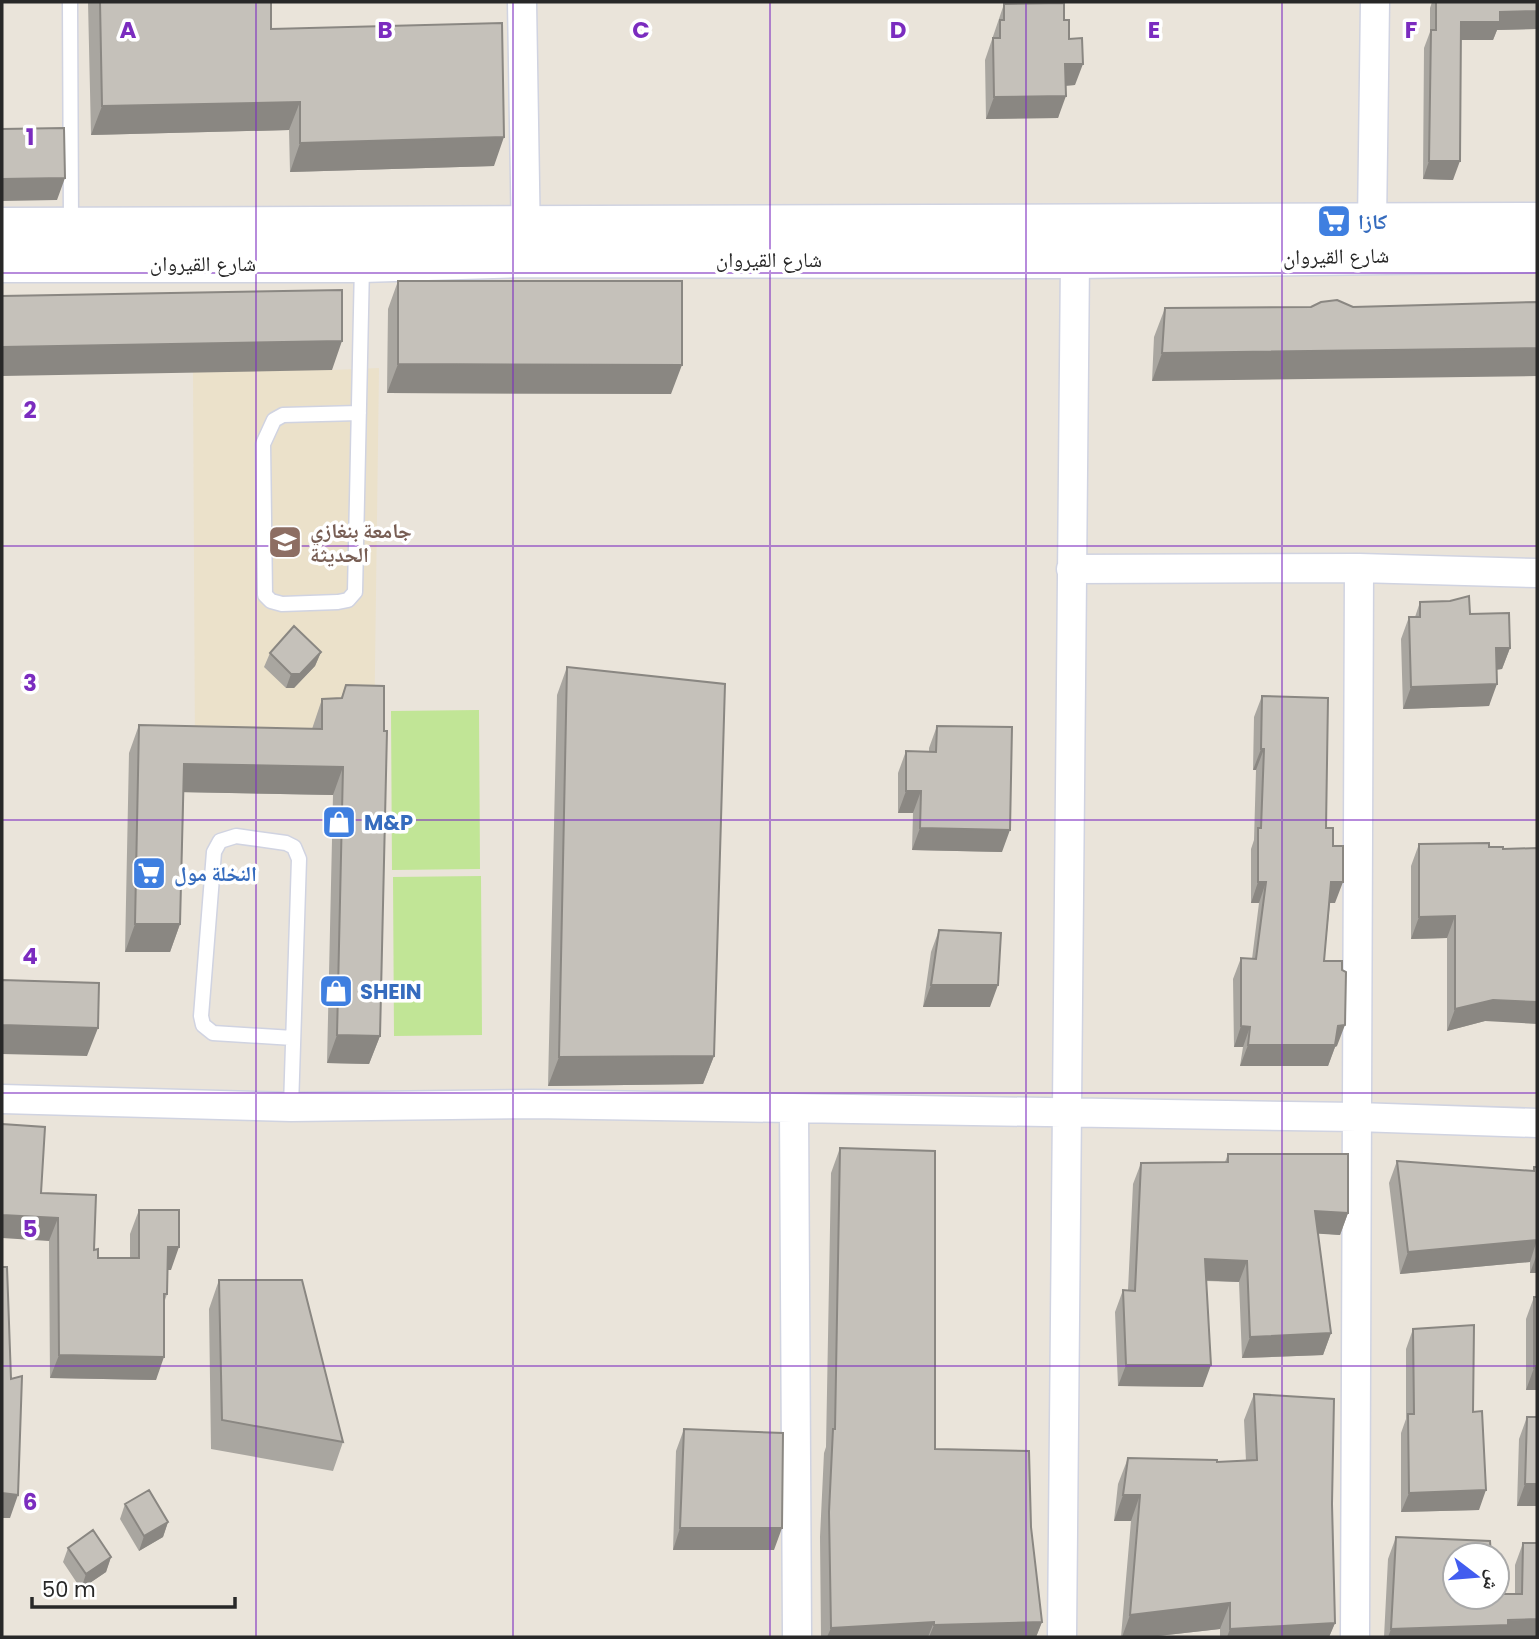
<svg xmlns="http://www.w3.org/2000/svg" width="1539" height="1639" font-family="Poppins,'Noto Naskh Arabic',sans-serif">
	<rect width="100%" height="100%" fill="#eae4da"/>
	<path fill="#ebe1ca" d="M 379,368 L 374,742 L 195,755 L 193,369 L 332,370 Z"/>
	<path fill="#c1e596" d="M 479,710 L 480,869 L 392,870 L 391,711 Z
		M 481,876 L 482,1035 L 394,1036 L 393,877 Z"/>
	<g fill="none" stroke-linecap="round" stroke-linejoin="round">
		<g stroke="#d0d3e1" stroke-width="17">
			<path id="service" d="M 70,2 L 71,225
				M 359,413 L 283,415 L 274,420 L 263,444 L 265,595 L 271,601 L 282,604 L 338,602 L 348,600 L 355,592 L 362,265
				M 291,1107 L 299,859 L 294,847 L 286,843 L 236,836 L 220,841 L 214,852 L 201,1016 L 203,1025 L 213,1033 L 293,1038"/>
		</g>
		<g stroke="#d0d3e1" stroke-width="31">
			<path id="minor" d="M 522,2 L 526,244
				M 1372,224 L 1375,2
				M 1071,569 L 1359,568 L 1537,573
				M 2,1099 L 291,1107 L 533,1104 L 1357,1117 L 1537,1123
				M 794,1110 L 797,1637
				M 1062,1637 L 1075,259
				M 1355,1637 L 1359,568"/>
		</g>
		<g stroke="#d0d3e1" stroke-width="41">
			<path id="secondary" d="M 2,227 L 1537,222
				M 2,263 L 362,263 L 526,258 L 1075,259 L 1537,253"/>
		</g>
		<use href="#service" stroke="#fff" stroke-width="14"/>
		<use href="#minor" stroke="#fff" stroke-width="28"/>
		<use href="#secondary" stroke="#fff" stroke-width="38"/>
	</g>
	<path fill="#a9a6a0" d="M 88,2 L 271,2 L 271,29 L 494,166 L 290,172 L 289,130 L 91,135 Z
		M 1432,2 L 1537,2 L 1537,29 L 1497,30 L 1493,40 L 1461,40 L 1453,180 L 1423,179 L 1424,48 L 1430,32 L 1430,8 Z
		M 1004,4 L 1064,20 L 1069,39 L 1075,85 L 1066,86 L 1058,118 L 986,119 L 985,60 Z
		M 398,281 L 671,394 L 387,393 L 388,309 Z
		M 1311,307 L 1152,381 L 1154,337 L 1165,308 Z
		M 1420,602 L 1510,648 L 1502,669 L 1497,670 L 1489,706 L 1403,709 L 1401,639 L 1409,617 L 1415,617 Z
		M 321,652 L 315,666 L 294,688 L 286,688 L 264,667 L 270,653 Z
		M 567,667 L 714,1056 L 703,1084 L 548,1086 L 557,695 Z
		M 346,685 L 380,1036 L 369,1064 L 327,1063 L 333,795 L 184,792 L 180,924 L 170,952 L 125,952 L 129,753 L 139,725 L 312,729 L 322,699 L 341,698 Z
		M 1262,696 L 1326,828 L 1335,903 L 1330,903 L 1324,961 L 1337,1046 L 1335,1047 L 1328,1066 L 1240,1066 L 1243,1047 L 1234,1047 L 1233,979 L 1241,958 L 1252,959 L 1259,903 L 1251,903 L 1251,849 L 1254,840 L 1256,770 L 1253,770 L 1254,717 Z
		M 937,726 L 1002,852 L 912,850 L 913,813 L 898,813 L 898,773 L 906,751 L 929,752 L 929,748 Z
		M 1489,843 L 1485,1021 L 1447,1031 L 1447,938 L 1411,939 L 1411,866 L 1419,844 Z
		M 939,930 L 990,1007 L 923,1007 L 931,952 Z
		M 840,1148 L 935,1449 L 1031,1527 L 1042,1622 L 1036,1637 L 821,1637 L 820,1537 L 824,1453 L 826,1447 L 831,1173 Z
		M 1228,1154 L 1348,1213 L 1340,1235 L 1318,1233 L 1331,1333 L 1323,1355 L 1242,1358 L 1239,1282 L 1206,1281 L 1203,1387 L 1118,1386 L 1115,1312 L 1123,1290 L 1128,1290 L 1133,1184 L 1141,1163 L 1225,1162 Z
		M 1397,1161 L 1533,1171 L 1534,1167 L 1537,1167 L 1537,1273 L 1530,1273 L 1530,1262 L 1400,1274 L 1389,1183 Z
		M 41,1193 L 94,1250 L 98,1258 L 130,1258 L 130,1234 L 139,1210 L 171,1270 L 167,1270 L 167,1294 L 164,1303 L 156,1380 L 50,1378 L 49,1241 Z
		M 219,1280 L 343,1442 L 333,1471 L 211,1449 L 209,1309 Z
		M 1534,1297 L 1537,1390 L 1526,1390 L 1526,1319 Z
		M 1413,1329 L 1473,1412 L 1479,1510 L 1401,1512 L 1401,1433 L 1406,1419 L 1406,1349 Z
		M 1254,1394 L 1332,1504 L 1335,1623 L 1329,1637 L 1220,1637 L 1220,1629 L 1149,1637 L 1121,1637 L 1131,1521 L 1114,1521 L 1118,1484 L 1128,1458 L 1217,1462 L 1246,1461 L 1244,1420 Z
		M 1527,1417 L 1537,1506 L 1517,1506 L 1519,1439 Z
		M 684,1429 L 774,1550 L 673,1550 L 676,1451 Z
		M 125,1504 L 168,1522 L 163,1537 L 139,1551 L 120,1519 Z
		M 1396,1537 L 1455,1597 L 1515,1594 L 1515,1565 L 1523,1543 L 1537,1637 L 1384,1637 L 1388,1559 Z
		M 68,1548 L 111,1557 L 106,1572 L 81,1589 L 63,1562 Z"/>
	<path fill="#8a8782" d="M 1537,11 L 1537,29 L 1497,30 L 1493,40 L 1454,40 L 1461,22 L 1500,12 Z
		M 1065,64 L 1083,64 L 1075,85 L 1057,86 Z
		M 1066,96 L 1058,118 L 986,119 L 994,97 Z
		M 300,102 L 289,130 L 91,135 L 102,106 Z
		M 504,137 L 494,166 L 290,172 L 300,143 Z
		M 1429,161 L 1460,161 L 1453,180 L 1423,179 Z
		M 65,178 L 57,200 L 2,201 L 2,179 Z
		M 342,341 L 332,370 L 2,376 L 2,347 Z
		M 1537,348 L 1537,376 L 1152,381 L 1162,353 Z
		M 398,364 L 682,365 L 671,394 L 387,393 Z
		M 1496,648 L 1510,648 L 1502,669 L 1488,670 Z
		M 321,652 L 315,666 L 294,688 L 286,688 L 291,674 Z
		M 1497,684 L 1489,706 L 1403,709 L 1411,687 Z
		M 1261,749 L 1264,749 L 1256,770 L 1253,770 Z
		M 184,764 L 343,767 L 333,795 L 174,792 Z
		M 906,791 L 921,791 L 913,813 L 898,813 Z
		M 920,828 L 1010,830 L 1002,852 L 912,850 Z
		M 1258,882 L 1266,882 L 1259,903 L 1251,903 Z
		M 1331,882 L 1343,882 L 1335,903 L 1324,903 Z
		M 1455,916 L 1447,938 L 1411,939 L 1419,917 Z
		M 135,924 L 180,924 L 170,952 L 125,952 Z
		M 931,985 L 998,985 L 990,1007 L 923,1007 Z
		M 1493,1000 L 1537,1002 L 1537,1024 L 1485,1021 L 1447,1031 L 1455,1009 Z
		M 2,1025 L 98,1028 L 87,1056 L 2,1054 Z
		M 1345,1025 L 1337,1046 L 1335,1047 L 1328,1066 L 1240,1066 L 1248,1045 Z
		M 1241,1026 L 1250,1027 L 1243,1047 L 1234,1047 Z
		M 337,1035 L 380,1036 L 369,1064 L 327,1063 Z
		M 714,1056 L 703,1084 L 548,1086 L 559,1057 Z
		M 1315,1211 L 1348,1213 L 1340,1235 L 1307,1233 Z
		M 2,1215 L 58,1218 L 49,1241 L 2,1238 Z
		M 1537,1240 L 1530,1262 L 1400,1274 L 1408,1252 Z
		M 168,1247 L 179,1247 L 171,1270 L 159,1270 Z
		M 1537,1254 L 1537,1273 L 1530,1273 Z
		M 1205,1259 L 1247,1261 L 1239,1282 L 1197,1280 Z
		M 1331,1333 L 1323,1355 L 1242,1358 L 1250,1337 Z
		M 59,1355 L 164,1357 L 156,1380 L 50,1378 Z
		M 1126,1365 L 1211,1365 L 1203,1387 L 1118,1386 Z
		M 1534,1368 L 1537,1368 L 1537,1390 L 1526,1390 Z
		M 1525,1484 L 1537,1484 L 1537,1506 L 1517,1506 Z
		M 1486,1490 L 1479,1510 L 1401,1512 L 1409,1493 Z
		M 2,1493 L 18,1495 L 10,1518 L 2,1518 Z
		M 1123,1495 L 1140,1495 L 1131,1521 L 1114,1521 Z
		M 168,1522 L 163,1537 L 139,1551 L 144,1536 Z
		M 680,1528 L 782,1528 L 774,1550 L 673,1550 Z
		M 111,1557 L 106,1572 L 81,1589 L 86,1574 Z
		M 1230,1603 L 1220,1629 L 1149,1637 L 1122,1637 L 1130,1615 Z
		M 1537,1619 L 1537,1637 L 1388,1637 L 1391,1629 Z
		M 934,1622 L 928,1637 L 827,1637 L 831,1628 Z
		M 1042,1622 L 1036,1637 L 929,1637 L 934,1625 Z
		M 1335,1623 L 1329,1637 L 1227,1637 L 1230,1629 Z"/>
	<path fill="#c5c1ba" stroke="#8a8782" stroke-width="2" d="M 100,2 L 271,2 L 271,29 L 502,23 L 504,137 L 300,143 L 300,102 L 102,106 Z
		M 1436,2 L 1537,2 L 1537,11 L 1500,12 L 1500,22 L 1461,22 L 1460,161 L 1429,161 L 1431,30 L 1436,30 Z
		M 1064,3 L 1064,20 L 1069,20 L 1069,39 L 1082,38 L 1083,64 L 1065,64 L 1066,96 L 994,97 L 993,38 L 1000,38 L 1000,20 L 1004,20 L 1004,4 Z
		M 64,128 L 65,178 L 2,179 L 2,129 Z
		M 398,281 L 682,281 L 682,365 L 398,364 Z
		M 342,290 L 342,341 L 2,347 L 2,296 Z
		M 1337,300 L 1353,307 L 1537,302 L 1537,348 L 1162,353 L 1165,308 L 1311,307 L 1321,302 Z
		M 1469,596 L 1470,614 L 1509,613 L 1510,648 L 1496,648 L 1497,684 L 1411,687 L 1409,617 L 1420,617 L 1420,602 L 1450,601 Z
		M 294,626 L 321,652 L 300,674 L 291,674 L 270,653 Z
		M 567,667 L 725,684 L 714,1056 L 559,1057 Z
		M 346,685 L 384,686 L 384,731 L 387,731 L 380,1036 L 337,1035 L 343,767 L 184,764 L 180,924 L 135,924 L 139,725 L 322,729 L 322,699 L 342,698 Z
		M 1262,696 L 1328,698 L 1326,828 L 1333,828 L 1333,846 L 1343,846 L 1343,882 L 1331,882 L 1324,961 L 1342,961 L 1342,970 L 1346,972 L 1345,1025 L 1338,1026 L 1335,1045 L 1248,1045 L 1250,1027 L 1241,1026 L 1241,958 L 1256,959 L 1266,882 L 1258,882 L 1258,828 L 1261,828 L 1264,749 L 1261,749 Z
		M 937,726 L 1012,727 L 1010,830 L 920,828 L 921,791 L 906,791 L 906,751 L 936,752 Z
		M 1489,843 L 1489,847 L 1503,847 L 1503,849 L 1537,848 L 1537,1002 L 1493,1000 L 1455,1009 L 1455,916 L 1419,917 L 1419,844 Z
		M 939,930 L 1001,933 L 998,985 L 931,985 Z
		M 2,980 L 99,983 L 98,1028 L 2,1025 Z
		M 2,1124 L 45,1127 L 41,1193 L 96,1195 L 94,1250 L 98,1249 L 98,1258 L 139,1258 L 139,1210 L 179,1210 L 179,1247 L 168,1247 L 167,1294 L 164,1294 L 164,1357 L 59,1355 L 58,1218 L 2,1215 Z
		M 840,1148 L 935,1151 L 935,1449 L 1029,1451 L 1031,1527 L 1042,1622 L 934,1625 L 934,1622 L 831,1628 L 829,1512 L 833,1429 L 835,1429 Z
		M 1228,1154 L 1348,1154 L 1348,1213 L 1315,1211 L 1331,1333 L 1250,1337 L 1247,1261 L 1205,1259 L 1211,1365 L 1126,1365 L 1123,1290 L 1135,1291 L 1141,1163 L 1228,1162 Z
		M 1397,1161 L 1534,1171 L 1534,1167 L 1537,1167 L 1537,1240 L 1408,1252 Z
		M 2,1267 L 7,1267 L 11,1379 L 22,1376 L 18,1495 L 2,1493 Z
		M 219,1280 L 302,1280 L 343,1442 L 222,1420 Z
		M 1534,1297 L 1537,1297 L 1537,1368 L 1534,1368 Z
		M 1474,1325 L 1473,1412 L 1482,1411 L 1486,1490 L 1409,1493 L 1408,1414 L 1414,1414 L 1413,1329 Z
		M 1254,1394 L 1334,1399 L 1332,1504 L 1335,1623 L 1230,1629 L 1230,1603 L 1130,1615 L 1140,1495 L 1123,1495 L 1128,1458 L 1217,1460 L 1217,1462 L 1257,1460 Z
		M 1527,1417 L 1537,1417 L 1537,1484 L 1525,1484 Z
		M 684,1429 L 783,1433 L 782,1528 L 680,1528 Z
		M 149,1490 L 168,1522 L 144,1536 L 125,1504 Z
		M 93,1530 L 111,1557 L 86,1574 L 68,1548 Z
		M 1396,1537 L 1490,1541 L 1491,1555 L 1455,1555 L 1455,1597 L 1497,1597 L 1497,1594 L 1522,1594 L 1523,1543 L 1537,1543 L 1537,1619 L 1508,1620 L 1508,1625 L 1391,1629 Z"/>
	<path fill="none" stroke="#7b2cbf" stroke-width="2" stroke-opacity="0.55" d="M 256,2 L 256,1637M 513,2 L 513,1637M 770,2 L 770,1637M 1026,2 L 1026,1637M 1282,2 L 1282,1637M 2,273 L 1537,273M 2,546 L 1537,546M 2,820 L 1537,820M 2,1093 L 1537,1093M 2,1366 L 1537,1366"/>
	<defs>
		<g id="supermarket-square" transform="scale(1.75)"><rect x="-9" y="-9" width="18" height="18" rx="4" fill="#3f7fe0" stroke="#fff"/><path d="M-6-5.5h2.5l.6 2H6L4.5 2H-2.5L-4.4-4H-6ZM-1.5 3.2a1.3 1.3 0 1 0 .1 0ZM3 3.2a1.3 1.3 0 1 0 .1 0Z" fill="#fff"/></g>
		<g id="university-square" transform="scale(1.75)"><rect x="-9" y="-9" width="18" height="18" rx="4" fill="#8d6e63" stroke="#fff"/><path d="M0-5L7-2L0 1L-7-2ZM-4 1L0 2.5L4 1V4Q0 6-4 4Z" fill="#fff"/></g>
		<g id="shop-square" transform="scale(1.75)"><rect x="-9" y="-9" width="18" height="18" rx="4" fill="#3f7fe0" stroke="#fff"/><path d="M-5-2.5h2.3a2.7 3.5 0 0 1 5.4 0H5L5.5 6h-11ZM-1.5-2.5h3a1.5 2.3 0 0 0-3 0Z" fill="#fff"/></g>
	</defs>
	<g fill-rule="evenodd">
		<use href="#supermarket-square" x="1334" y="221"/>
		<use href="#university-square" x="285" y="542"/>
		<use href="#shop-square" x="339" y="822"/>
		<use href="#supermarket-square" x="149" y="873"/>
		<use href="#shop-square" x="336" y="991"/>
	</g>
	<g text-anchor="middle" dominant-baseline="central" stroke-width="7" stroke-linejoin="round" paint-order="stroke">
		<g font-size="21" font-weight="bold" fill="#366cbe" stroke="#fff" text-anchor="start">
			<text x="1358" y="221">كازا</text>
			<text x="364" y="822">M&amp;P</text>
			<text x="174" y="873">النخلة مول</text>
			<text x="360" y="991">SHEIN</text>
		</g>
		<g font-size="21" fill="#282828" stroke="#fff">
			<text transform="translate(1336 256) rotate(-1)">شارع القيروان</text>
			<text x="769" y="259">شارع القيروان</text>
			<text x="203" y="263">شارع القيروان</text>
		</g>
		<g font-size="21" font-weight="bold" fill="#785e54" stroke="#fff" text-anchor="start">
			<text x="310" y="530">جامعة بنغازي<tspan x="310" dy="24">الحديثة</tspan></text>
		</g>
	</g>
	<g font-size="23" text-anchor="middle" font-weight="bold" fill="#7b2cbf" stroke="#fff" stroke-width="7" stroke-linejoin="round" paint-order="stroke">
		<text x="128" y="38">A</text>
		<text x="385" y="38">B</text>
		<text x="641" y="38">C</text>
		<text x="898" y="38">D</text>
		<text x="1154" y="38">E</text>
		<text x="1411" y="38">F</text>
		<text x="30" y="145">1</text>
		<text x="30" y="418">2</text>
		<text x="30" y="691">3</text>
		<text x="30" y="964">4</text>
		<text x="30" y="1237">5</text>
		<text x="30" y="1510">6</text>
	</g>
	<rect width="1539" height="1639" fill="none" stroke="#282828" stroke-width="7"/>
	<g transform="translate(1476 1576) rotate(106)"><circle r="33" fill="#ffffff" stroke="#a9a9a9" stroke-width="2"/>
	<path d="M0-5L12 26L0 18L-12 26Z" fill="#425def"/>
	<text y="-10" font-size="19" font-weight="bold" text-anchor="middle" fill="#282828">ش</text>
	</g>
	<path d="M32 1597v10h203v-10" fill="none" stroke="#282828" stroke-width="3.5"/>
	<text x="42" y="1597" font-size="21" fill="#282828" stroke="#ffffff" stroke-width="5" paint-order="stroke">50 m</text>
</svg>
